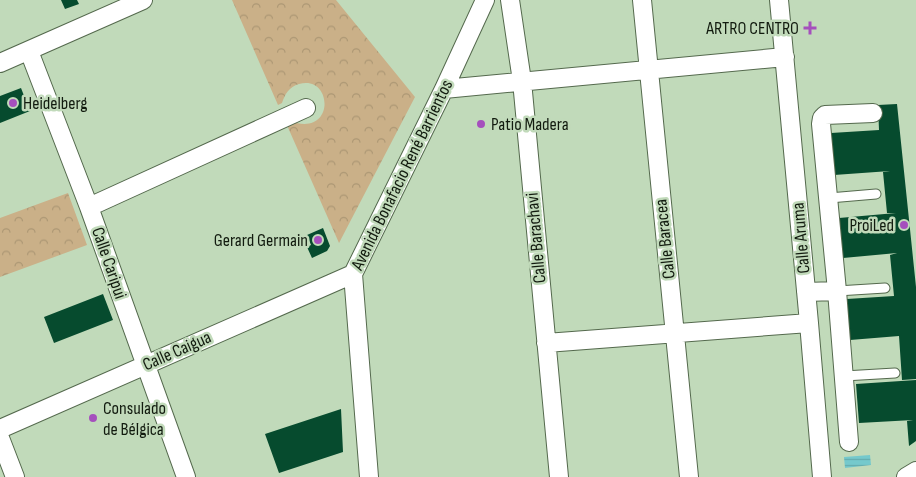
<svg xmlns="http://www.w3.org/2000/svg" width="916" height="477" font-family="'Sofia Sans Condensed',sans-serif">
	<defs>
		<pattern id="park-crowns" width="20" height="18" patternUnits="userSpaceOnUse" patternTransform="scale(1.25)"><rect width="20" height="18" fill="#cab088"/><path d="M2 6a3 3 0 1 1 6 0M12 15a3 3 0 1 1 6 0" fill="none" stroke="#ac9774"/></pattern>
		<pattern id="water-rules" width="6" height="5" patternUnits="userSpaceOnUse" patternTransform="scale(1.25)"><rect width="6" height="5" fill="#75c9cc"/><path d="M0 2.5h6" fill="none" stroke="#64acae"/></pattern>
	</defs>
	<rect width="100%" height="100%" fill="#c1daba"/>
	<path fill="url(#park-crowns)" d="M 232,0 L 336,0 L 415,97 L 339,243 L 286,123 L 290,121 C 336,138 333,74 299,84 C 289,87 285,94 282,103 L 278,105 Z
		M 68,193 L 87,245 L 0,277 L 0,218 Z"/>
	<path fill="url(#water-rules)" d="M 870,455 L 871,465 L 845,468 L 844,457 Z"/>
	<path fill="#064b2e" d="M 61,0 L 77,0 L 79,4 L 65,9 Z
		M 21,88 L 30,111 L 0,123 L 0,96 Z
		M 897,104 L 916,287 L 916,379 L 902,380 L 899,336 L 850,340 L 847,299 L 894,296 L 890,255 L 897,253 L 843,258 L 839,218 L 896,213 L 887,213 L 883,172 L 890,171 L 834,175 L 831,133 L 879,130 L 878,105 Z
		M 323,228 L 330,246 L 327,251 L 312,258 L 307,247 L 311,245 L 307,235 Z
		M 103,294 L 113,320 L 54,343 L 44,317 Z
		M 916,380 L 916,441 L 909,446 L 907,421 L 913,420 L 859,423 L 856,384 Z
		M 341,409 L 343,452 L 279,473 L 265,434 Z"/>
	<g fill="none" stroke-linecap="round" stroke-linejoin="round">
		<g stroke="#54694d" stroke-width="11">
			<path id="service" d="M 829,198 L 876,194
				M 837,291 L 885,288
				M 844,376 L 895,373"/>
		</g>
		<g stroke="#54694d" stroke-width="20">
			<path id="minor" d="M 510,0 L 522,81 L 559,477
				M 642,0 L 689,477
				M 779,0 L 809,323 L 822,477
				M 29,51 L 89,207 L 186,477
				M 0,63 L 143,0
				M 444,89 L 785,57
				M 89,207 L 306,108
				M 837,291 L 821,124 L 822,118 L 825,115 L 873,113
				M 806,292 L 837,291 L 849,442
				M 546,343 L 809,323
				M 0,429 L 353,274
				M 0,438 L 15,477
				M 369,477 L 353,274 L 444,89 L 485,0
				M 906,477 L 916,471"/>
		</g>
		<use href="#service" stroke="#fff" stroke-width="9"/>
		<use href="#minor" stroke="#fff" stroke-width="18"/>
	</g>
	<g fill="#a54fbd" stroke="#c1daba" stroke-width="2">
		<path d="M807.5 20.5h5v5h5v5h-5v5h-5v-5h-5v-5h5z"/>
		<circle cx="13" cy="103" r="5"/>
		<circle cx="481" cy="124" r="5"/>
		<circle cx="904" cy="225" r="5"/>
		<circle cx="318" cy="240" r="5"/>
		<circle cx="93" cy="418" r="5"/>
	</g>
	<g text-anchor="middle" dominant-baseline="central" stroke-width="5" stroke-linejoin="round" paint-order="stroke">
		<g font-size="18" fill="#121b0f" stroke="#c1daba" text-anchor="end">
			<text x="799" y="28">ARTRO CENTRO</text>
			<text x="23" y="103" text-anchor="start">Heidelberg</text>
			<text x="491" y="124" text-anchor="start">Patio Madera</text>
			<text x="894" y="225">ProiLed</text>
			<text x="308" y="240">Gerard Germain</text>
			<text x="103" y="408" text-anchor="start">Consulado<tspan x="103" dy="21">de Bélgica</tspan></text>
		</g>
		<g font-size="18" fill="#121b0f" stroke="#c1daba">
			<text transform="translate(402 175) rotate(-64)">Avenida Bonafacio René Barrientos</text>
			<text transform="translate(536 238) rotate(-95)">Calle Barachavi</text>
			<text transform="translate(801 238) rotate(-95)">Calle Aruma</text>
			<text transform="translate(665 239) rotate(-96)">Calle Baracea</text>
			<text transform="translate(109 263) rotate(71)">Calle Caripui</text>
			<text transform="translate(177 351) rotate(-24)">Calle Caigua</text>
		</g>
	</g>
</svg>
